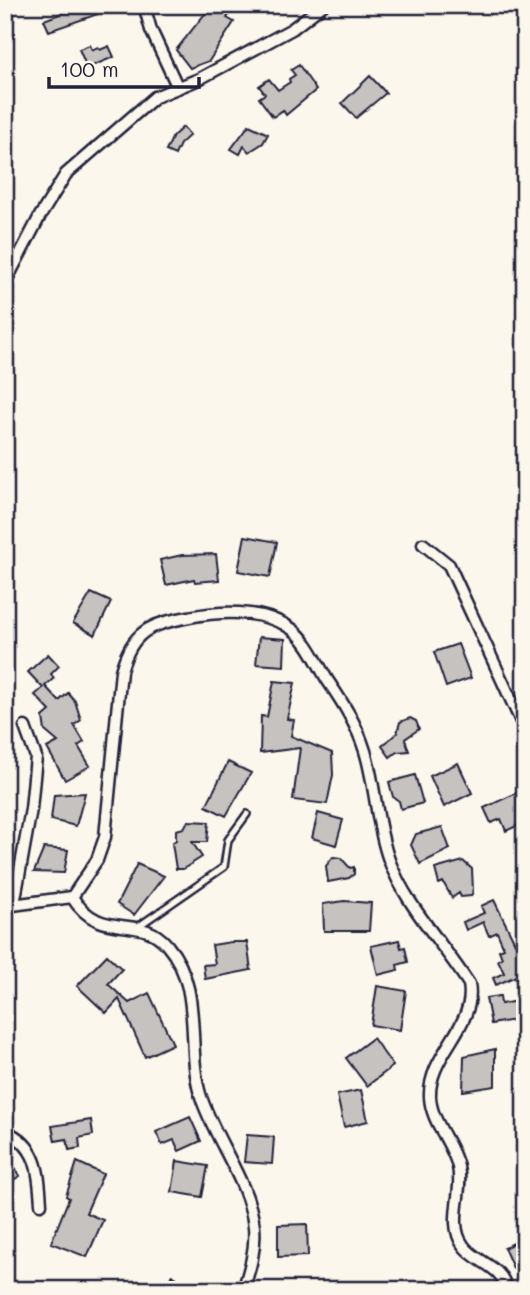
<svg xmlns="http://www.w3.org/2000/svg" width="530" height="1295" font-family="Mali,sans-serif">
	<rect width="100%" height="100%" fill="#fbf7ec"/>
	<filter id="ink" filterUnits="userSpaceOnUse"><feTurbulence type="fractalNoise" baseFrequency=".0143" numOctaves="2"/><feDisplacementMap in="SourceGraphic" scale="14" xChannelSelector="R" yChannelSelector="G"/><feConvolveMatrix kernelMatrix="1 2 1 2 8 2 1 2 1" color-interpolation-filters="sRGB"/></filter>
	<g filter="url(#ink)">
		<path fill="#c6c2c0" stroke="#22223b" stroke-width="2" d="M 50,5 L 95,5 L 98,14 L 49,31 L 44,20 L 65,12 Z
			M 212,5 L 236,5 L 227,18 L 234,22 L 209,61 L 190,68 L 176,50 Z
			M 90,45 L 92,50 L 98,47 L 100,50 L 109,46 L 114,57 L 87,68 L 79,49 Z
			M 299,65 L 316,90 L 286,115 L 283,110 L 273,117 L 259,98 L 265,94 L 259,86 L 269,79 L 278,90 L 290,82 L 289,79 L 295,75 L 291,70 Z
			M 370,76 L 386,93 L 356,118 L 342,103 Z
			M 249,125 L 268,134 L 263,143 L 249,152 L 244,146 L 240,154 L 231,149 Z
			M 183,127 L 190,135 L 180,144 L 175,155 L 166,151 L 173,136 Z
			M 245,536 L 277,542 L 270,577 L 238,571 Z
			M 216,554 L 219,580 L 195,582 L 194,579 L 166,585 L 160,560 L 182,555 Z
			M 91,593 L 111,602 L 95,635 L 73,623 Z
			M 259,637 L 285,639 L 284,666 L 256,664 Z
			M 458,644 L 471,678 L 446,687 L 434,652 Z
			M 48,654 L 59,666 L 51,674 L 54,678 L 45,686 L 59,701 L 68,693 L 75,701 L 81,720 L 74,725 L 84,742 L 78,746 L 90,766 L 65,780 L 47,748 L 58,742 L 45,731 L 43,717 L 50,711 L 35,695 L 43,688 L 28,672 Z
			M 274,681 L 295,683 L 287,719 L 294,720 L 291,736 L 332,753 L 333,775 L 327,804 L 293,800 L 300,748 L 260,753 L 261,716 L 267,717 Z
			M 410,718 L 416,721 L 419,729 L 405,739 L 409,751 L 397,752 L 390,757 L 382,746 L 397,733 L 400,722 Z
			M 228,762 L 251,773 L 226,816 L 206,806 Z
			M 458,763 L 472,793 L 444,807 L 430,776 Z
			M 415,775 L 423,803 L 401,809 L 399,801 L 393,797 L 389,782 Z
			M 525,789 L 525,822 L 506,831 L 501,819 L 491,823 L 484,808 Z
			M 85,793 L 76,826 L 51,820 L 54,795 Z
			M 318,813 L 343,820 L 336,845 L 312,838 Z
			M 188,821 L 209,822 L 207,842 L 192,842 L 202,857 L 183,869 L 176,869 L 172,843 L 176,840 L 176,830 L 184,828 Z
			M 442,827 L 450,849 L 420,864 L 411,845 L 416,834 Z
			M 44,848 L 68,850 L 64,873 L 34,872 Z
			M 333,857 L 341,858 L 350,868 L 354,867 L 354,874 L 349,878 L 328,882 L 326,866 Z
			M 463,861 L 472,869 L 473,891 L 471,896 L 461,897 L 459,893 L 452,898 L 443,882 L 439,884 L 435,869 Z
			M 137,864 L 164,876 L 134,915 L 117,904 Z
			M 494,900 L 515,943 L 520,949 L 525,947 L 525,972 L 496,985 L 493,978 L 504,973 L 498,960 L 502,958 L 499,950 L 504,948 L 497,932 L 489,936 L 483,922 L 466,930 L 463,922 L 484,913 L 481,906 Z
			M 344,901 L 371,903 L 369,931 L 324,931 L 323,904 Z
			M 399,940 L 401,948 L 405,947 L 408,962 L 397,965 L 398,970 L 378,975 L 371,946 Z
			M 231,942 L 247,942 L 251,970 L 205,979 L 203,965 L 215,964 L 212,945 Z
			M 107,955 L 122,969 L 108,984 L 129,1003 L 149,993 L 173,1044 L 145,1057 L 119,999 L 106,1013 L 77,986 Z
			M 377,986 L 406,991 L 400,1030 L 371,1025 Z
			M 500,996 L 501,1004 L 523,1000 L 525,1018 L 491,1024 L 486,998 Z
			M 373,1038 L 393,1066 L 367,1086 L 346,1058 Z
			M 495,1049 L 495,1086 L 463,1091 L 464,1056 Z
			M 361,1090 L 368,1121 L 344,1127 L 337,1095 Z
			M 190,1117 L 201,1141 L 179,1151 L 174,1140 L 162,1145 L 156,1132 Z
			M 91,1120 L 93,1135 L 79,1138 L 80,1148 L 69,1150 L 67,1139 L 55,1141 L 52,1126 Z
			M 247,1135 L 274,1137 L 272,1164 L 244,1162 Z
			M 5,1151 L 20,1176 L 5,1185 Z
			M 177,1161 L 208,1166 L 202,1197 L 172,1192 Z
			M 77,1162 L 103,1174 L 86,1213 L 103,1220 L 87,1257 L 51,1243 L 69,1198 L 66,1196 Z
			M 307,1224 L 308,1256 L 278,1257 L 278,1225 Z
			M 525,1237 L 525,1271 L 513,1268 L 504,1248 Z
			M 172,1275 L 196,1290 L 162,1290 Z"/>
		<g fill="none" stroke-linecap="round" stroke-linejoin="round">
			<g stroke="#22223b" stroke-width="10">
				<path id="lane" d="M 136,928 L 224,867 L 228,840 L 247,814"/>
			</g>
			<g stroke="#22223b" stroke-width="15">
				<path id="street" d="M 144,5 L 151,30 L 178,88
					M 5,283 L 40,216 L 66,174 L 155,97 L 199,79 L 292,29 L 323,5
					M 423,544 L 449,565 L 525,730
					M 72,897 C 101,943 140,912 167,945 C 204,988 186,1046 200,1094 C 214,1139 249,1181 254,1227 C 256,1249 250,1269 243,1290
					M 14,904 L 31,809 L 36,757 L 25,727
					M 5,906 L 72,897 L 97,860 L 105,837 L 121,671 C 132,631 150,624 189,617 C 222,611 263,609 292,629 C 308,640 318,665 328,681 C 343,703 357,725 365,751 C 376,787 376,825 389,860 C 406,906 443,943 469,984 C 477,1026 428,1054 430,1097 C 431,1122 453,1143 458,1167 C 464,1192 447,1223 463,1245 C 474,1262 504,1266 506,1290
					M 5,1131 C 38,1145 39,1173 41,1204"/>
			</g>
			<use href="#lane" stroke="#fbf7ec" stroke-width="5"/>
			<use href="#street" stroke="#fbf7ec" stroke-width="10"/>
		</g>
	</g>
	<rect width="530" height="1295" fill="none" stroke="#fbf7ec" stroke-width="28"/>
	<rect x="14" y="14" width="502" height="1267" fill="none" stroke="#22223b" stroke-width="2.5" filter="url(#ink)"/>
	<path d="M49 77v10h150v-10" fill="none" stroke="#22223b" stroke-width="3.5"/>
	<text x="60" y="77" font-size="21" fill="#22223b" stroke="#fbf7ec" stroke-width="5" paint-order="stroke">100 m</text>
</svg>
